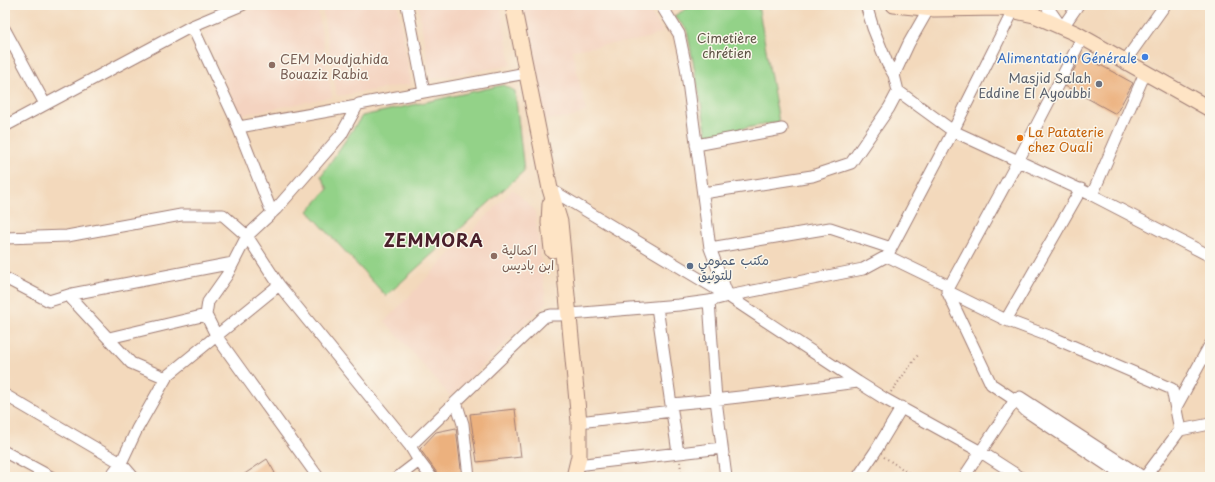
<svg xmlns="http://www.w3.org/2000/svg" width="1215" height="482" font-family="'Playpen Sans','Playpen Sans Arabic',sans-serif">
	<rect width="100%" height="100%" fill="#fbf7ec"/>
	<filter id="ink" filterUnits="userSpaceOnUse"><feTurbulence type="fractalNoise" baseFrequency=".025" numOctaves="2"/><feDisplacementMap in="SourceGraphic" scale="8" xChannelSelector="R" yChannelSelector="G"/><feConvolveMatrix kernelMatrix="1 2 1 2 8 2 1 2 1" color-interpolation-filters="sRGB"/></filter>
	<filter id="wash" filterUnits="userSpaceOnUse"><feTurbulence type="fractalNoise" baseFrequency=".012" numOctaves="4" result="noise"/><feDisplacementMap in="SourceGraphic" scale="16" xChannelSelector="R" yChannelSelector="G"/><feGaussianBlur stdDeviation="0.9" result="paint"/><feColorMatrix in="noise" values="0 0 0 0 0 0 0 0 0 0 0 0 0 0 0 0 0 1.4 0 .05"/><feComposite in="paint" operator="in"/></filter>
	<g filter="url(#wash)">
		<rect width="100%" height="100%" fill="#f3d9bc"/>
		<path fill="#f4d3c0" d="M 292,5 L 317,5 L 332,97 L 240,115 L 203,32 L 247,10 Z
			M 322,5 L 398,5 L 411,84 L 337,96 Z
			M 418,5 L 500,5 L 511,65 L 431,79 Z
			M 513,5 L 646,5 L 663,32 L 644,39 L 572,50 L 586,111 L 573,117 L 539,121 Z
			M 513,189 L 535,211 L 546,302 L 451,397 L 385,321 Z"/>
		<path fill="#93d288" stroke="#6e785a" d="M 693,5 L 758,5 L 779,122 L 707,135 L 687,30 L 674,16 Z
			M 503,85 L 515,91 L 524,171 L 386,296 L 308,211 L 328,189 L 321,176 L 362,116 Z"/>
		<g id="blocks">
			<path fill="#ecb17e" d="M 1082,55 L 1133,83 L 1116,114 L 1065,86 Z
				M 515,409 L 521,457 L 477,462 L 470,414 Z
				M 456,428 L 462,477 L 438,477 L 437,473 L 420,449 L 436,432 Z
				M 267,459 L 275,473 L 269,477 L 240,477 Z"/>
		</g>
	</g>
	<g filter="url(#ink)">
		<use href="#blocks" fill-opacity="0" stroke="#9e7c74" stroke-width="1"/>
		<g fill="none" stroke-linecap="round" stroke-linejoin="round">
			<g stroke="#9e7c74" stroke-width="13">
				<path id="street" d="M 407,5 L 424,92
					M 661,5 L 679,34 L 686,67 L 710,248 L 728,296 L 863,269 L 887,256 L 953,131 L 1013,11
					M 866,5 L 873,28 L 887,63 L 894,75 L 898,91
					M 1046,5 L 1062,28 L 1078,5
					M 192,26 L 239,127 L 357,106 L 341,135 L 276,209 L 247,236 L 227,275 L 208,302 L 206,315 L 217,337 L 318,477
					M 5,30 L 45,104
					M 1125,61 L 1165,5
					M 1145,73 L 1092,195 L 1210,256
					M 894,75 L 909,43 L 929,8
					M 357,106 L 359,104 L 526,73
					M 236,122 L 272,213
					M 5,126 L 192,26 L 242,5
					M 696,145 L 782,129
					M 550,189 L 728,296 L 858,382 L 885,399 L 981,452 L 1020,477
					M 703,193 L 812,176 L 851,163 L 889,108 L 898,91 L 953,131 L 1092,195
					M 5,238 L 67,236 L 181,215 L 223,215 L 247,236 L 279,285 L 410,446
					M 710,248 L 830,228 L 891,248
					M 887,256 L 949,286
					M 5,278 L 49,301 L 72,294 L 233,263
					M 947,291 L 1006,320 L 1081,189
					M 69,296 L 131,363 L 166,378
					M 709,301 L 716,400 L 726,477
					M 657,307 L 678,453
					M 1006,320 L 1049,336 L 1172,389 L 1180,430
					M 109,338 L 206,315
					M 5,395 L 121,463 L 133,477
					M 456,402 L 463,424 L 469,477
					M 671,404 C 733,399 796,390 858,382
					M 1176,407 L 1210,345
					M 579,422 L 672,411
					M 5,452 L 51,477
					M 419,461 L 431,477
					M 577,465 L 722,448
					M 110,477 L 121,463 L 137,429 L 167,376 L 279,285
					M 398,477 L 419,461 L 410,446 L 544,317 L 551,315 L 559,315 L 679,305 L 709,301 L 728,296
					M 858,477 L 875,452 L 902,407
					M 964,477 L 1015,400 L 991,384 L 947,291 L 1018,161 L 1082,38
					M 1125,477 L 1026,411 L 1015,400 L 1020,397 L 1143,477
					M 1145,477 L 1180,430 L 1210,424"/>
			</g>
			<g stroke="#9e7c74" stroke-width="17">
				<path id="secondary" d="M 513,5 L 550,189 L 560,222 L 579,422 L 579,456 L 574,477
					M 894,5 L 934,9 L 1001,8 L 1034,15 L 1075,33 L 1210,109
					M 550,204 L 549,223 L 552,250"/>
			</g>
			<path stroke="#9e7c74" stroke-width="2" stroke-dasharray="1 3" stroke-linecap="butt" d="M 891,392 L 918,355
				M 884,457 L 915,477
				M 680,462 L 682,477"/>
			<use href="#street" stroke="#fff" stroke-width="11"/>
			<use href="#secondary" stroke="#fee4c5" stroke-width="15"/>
		</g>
	</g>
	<circle fill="#3f7fe0" stroke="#fbf7ec" stroke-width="1.5" cx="1145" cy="57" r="4"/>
	<g fill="#8d6e63" stroke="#fbf7ec" stroke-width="1.5">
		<circle cx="272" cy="65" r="4"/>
		<circle cx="494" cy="256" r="4"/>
	</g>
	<circle fill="#6b7280" stroke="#fbf7ec" stroke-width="1.5" cx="1099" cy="84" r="4"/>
	<circle fill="#e8710a" stroke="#fbf7ec" stroke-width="1.5" cx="1020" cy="138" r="4"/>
	<circle fill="#5c6f8a" stroke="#fbf7ec" stroke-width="1.5" cx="690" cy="266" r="4"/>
	<g text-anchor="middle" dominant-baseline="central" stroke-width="3" stroke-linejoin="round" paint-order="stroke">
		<g font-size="13" fill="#605547" stroke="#fbf7ec">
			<text x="727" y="37">Cimetière<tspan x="727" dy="15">chrétien</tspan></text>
		</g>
		<g font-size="13" fill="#366cbe" stroke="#fbf7ec" text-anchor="end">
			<text x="1137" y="57">Alimentation Générale</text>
		</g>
		<g font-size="13" fill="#785e54" stroke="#fbf7ec" text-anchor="start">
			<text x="280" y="58">CEM Moudjahida<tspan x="280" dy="15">Bouaziz Rabia</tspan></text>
			<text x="502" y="249">اكمالية<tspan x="502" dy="15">ابن باديس</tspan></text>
		</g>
		<g font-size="13" fill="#5b616d" stroke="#fbf7ec" text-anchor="end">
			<text x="1091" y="77">Masjid Salah<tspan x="1091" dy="15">Eddine El Ayoubbi</tspan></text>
		</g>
		<g font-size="13" fill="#c56008" stroke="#fbf7ec" text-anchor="start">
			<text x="1028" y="131">La Pataterie<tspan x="1028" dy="15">chez Ouali</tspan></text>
		</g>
		<g font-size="13" fill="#4e5e75" stroke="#fbf7ec" text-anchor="start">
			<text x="698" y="259">مكتب عمومي<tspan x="698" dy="15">للتوثيق</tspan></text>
		</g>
		<g font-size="17" font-weight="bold" letter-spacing="1" fill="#4a1f2b" stroke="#fbf7ec">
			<text x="434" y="240">ZEMMORA</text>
		</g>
	</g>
	<rect width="1215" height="482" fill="none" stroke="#fbf7ec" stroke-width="20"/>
</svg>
